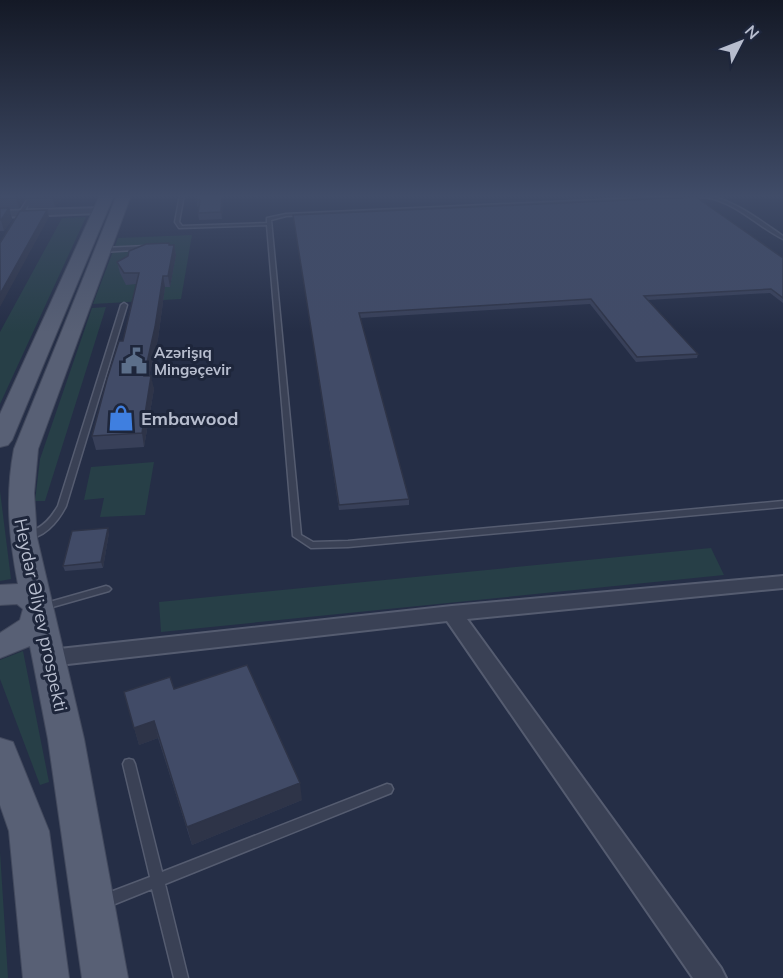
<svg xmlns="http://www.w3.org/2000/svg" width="783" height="978" font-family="Mulish,sans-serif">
	<rect width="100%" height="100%" fill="#252e46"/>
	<path fill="#273f47" d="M 86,217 L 0,404 L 0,332 L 62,218 Z
		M 192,235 L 181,299 L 93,304 L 118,238 Z
		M 106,307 L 45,501 L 35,501 L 40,459 L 92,308 Z
		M 154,462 L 145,515 L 100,517 L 104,498 L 84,500 L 91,467 Z
		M 0,491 L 11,579 L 0,581 Z
		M 711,548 L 724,575 L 161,632 L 159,602 Z
		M 23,651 L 49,782 L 40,785 L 0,679 L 0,660 Z
		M 0,852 L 8,978 L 0,978 Z"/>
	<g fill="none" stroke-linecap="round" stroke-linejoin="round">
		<g stroke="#555c70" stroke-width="3">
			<path id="lane" d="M 30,195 L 34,195 L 20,219 L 16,219 L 16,218 Z
				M 180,195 L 184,195 L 179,222 L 182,226 L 267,223 L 267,218 L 286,214 L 706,195 C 736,201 758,219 783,236 L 783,239 C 755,225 739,204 706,197 L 286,216 L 271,220 L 301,535 L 313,542 L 348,541 L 783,501 L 783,507 L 348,547 L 311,548 L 293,536 L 267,225 L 179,228 L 175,222 Z
				M 147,246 L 149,247 L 149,249 L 103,252 L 100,250 L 103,248 Z
				M 124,303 L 127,305 L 66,506 C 58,522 43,540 23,539 L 22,537 C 26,534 31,532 36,529 C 46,524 52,516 58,506 L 121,305 Z
				M 106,586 L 109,587 L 111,589 L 109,591 L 42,610 L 39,609 L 37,607 L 39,605 Z
				M 129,759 L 133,760 L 135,764 L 162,872 L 387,784 L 391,785 L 393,789 L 391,793 L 165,884 L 188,978 L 174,978 L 152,889 L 105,908 L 100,906 L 98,901 L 100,896 L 150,877 L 123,764 L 125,760 Z"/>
		</g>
		<g stroke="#555c70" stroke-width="4">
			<path id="street" d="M 102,208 L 102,212 L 99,213 L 0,217 L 0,211 Z
				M 783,576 L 783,588 L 467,619 L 721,968 L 726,978 L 693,978 L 447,621 L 50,666 L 43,664 L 39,658 L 43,652 L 50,650 L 452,606 Z"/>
		</g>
		<g stroke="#434a5e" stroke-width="2">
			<path id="primary" d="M 100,195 L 114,195 L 12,440 L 8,445 L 0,447 L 0,414 Z
				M 117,195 L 131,195 L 38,449 L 34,493 L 37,538 L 84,739 L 128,978 L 82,978 L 48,739 L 30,646 L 0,658 L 0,633 L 20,620 L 23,609 L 17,604 L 0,605 L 0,585 L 18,584 C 9,537 5,496 14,449 Z
				M 0,738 L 13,742 L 49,831 L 69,978 L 23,978 L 9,831 L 0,805 Z"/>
		</g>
		<use href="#lane" fill="#3a4155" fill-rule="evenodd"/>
		<use href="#street" fill="#3a4155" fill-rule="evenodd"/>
		<use href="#primary" fill="#586075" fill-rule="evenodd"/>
	</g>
	<path fill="#384059" d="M 0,195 L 64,195 L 60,201 L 55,207 L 29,208 L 26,198 L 19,208 L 10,209 L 12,219 L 4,231 L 0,231 Z
		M 197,195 L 223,195 L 222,219 L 199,220 L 198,213 L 199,206 L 197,207 Z
		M 294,219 L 783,258 L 783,303 L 770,293 L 648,300 L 698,354 L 697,358 L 636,362 L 590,304 L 360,318 L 409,499 L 409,505 L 339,510 Z
		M 169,243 L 169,245 L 174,245 L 176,255 L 170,287 L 165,287 L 158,339 L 149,376 L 154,389 L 144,447 L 96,450 L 92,436 L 123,341 L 136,284 L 126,285 L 120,273 L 117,262 Z
		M 109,533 L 103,568 L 65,571 L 63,566 Z
		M 174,689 L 302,800 L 192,845 L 158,738 L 139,745 L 124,692 Z"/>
	<path fill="#2e3448" d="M 19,195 L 29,195 L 19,208 L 16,198 Z
		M 54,195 L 64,195 L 60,201 L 55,207 L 52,197 Z
		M 222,195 L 223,195 L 222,219 L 221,212 Z
		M 9,208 L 12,219 L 4,231 L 1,220 Z
		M 47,210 L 49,217 L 0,307 L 0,294 Z
		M 174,245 L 176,255 L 170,287 L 168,276 Z
		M 163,276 L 165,287 L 158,339 L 146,389 L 144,376 Z
		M 151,376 L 154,389 L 144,447 L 142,433 Z
		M 108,528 L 109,533 L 103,568 L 101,562 Z
		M 154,721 L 158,738 L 139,745 L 134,728 Z
		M 300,783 L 302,800 L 192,845 L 187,827 Z"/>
	<path fill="#414b67" stroke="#2e3448" stroke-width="1.5" d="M 0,195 L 19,195 L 16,198 L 0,199 Z
		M 28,195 L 54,195 L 52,197 L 26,198 Z
		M 197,195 L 222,195 L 221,212 L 198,213 L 200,200 L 196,200 Z
		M 696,197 L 783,258 L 783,298 L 771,289 L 644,296 L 698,354 L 637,357 L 591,299 L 359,313 L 409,499 L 339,505 L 293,215 Z
		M 0,208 L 9,208 L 1,220 L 0,220 Z
		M 47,210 L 0,294 L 0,243 L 20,211 Z
		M 169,243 L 169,245 L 174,245 L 168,276 L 163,276 L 155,327 L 144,376 L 151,376 L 142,433 L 92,436 L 107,379 L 119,341 L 123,341 L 139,273 L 124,273 L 117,262 L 128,256 L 129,251 L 146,244 Z
		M 108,528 L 101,562 L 63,566 L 72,531 Z
		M 247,665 L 300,783 L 187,827 L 154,721 L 134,728 L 124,692 L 170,677 L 174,689 Z"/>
	<linearGradient id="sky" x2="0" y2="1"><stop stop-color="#141926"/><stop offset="0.59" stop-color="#404c68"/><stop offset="1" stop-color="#404c68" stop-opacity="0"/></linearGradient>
	<rect width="783" height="332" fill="url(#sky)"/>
	<defs>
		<g id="civic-bare" transform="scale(2.07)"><path d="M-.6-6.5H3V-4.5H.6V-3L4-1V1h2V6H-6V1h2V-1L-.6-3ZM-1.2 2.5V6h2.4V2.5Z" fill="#5c6f8a" stroke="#1e263b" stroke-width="2.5" paint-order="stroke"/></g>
		<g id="shop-bare" transform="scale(2.07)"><path d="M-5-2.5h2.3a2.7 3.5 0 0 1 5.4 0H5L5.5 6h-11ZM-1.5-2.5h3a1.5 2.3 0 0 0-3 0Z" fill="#3f7fe0" stroke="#1e263b" stroke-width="2.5" paint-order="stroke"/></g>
	</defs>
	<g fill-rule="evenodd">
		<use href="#civic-bare" x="134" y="361"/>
		<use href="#shop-bare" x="121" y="418"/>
	</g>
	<g text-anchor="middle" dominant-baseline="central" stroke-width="6" stroke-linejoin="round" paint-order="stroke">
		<g font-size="15" font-weight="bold" fill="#b7bdce" stroke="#1e263b" text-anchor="start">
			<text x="154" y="352">Azərişıq<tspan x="154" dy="17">Mingəçevir</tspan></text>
		</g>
		<g font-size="18" font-weight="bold" fill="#b7bdce" stroke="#1e263b" text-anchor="start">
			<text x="141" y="418">Embawood</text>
		</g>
		<g font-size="18" fill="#b7bdce" stroke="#1e263b">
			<text transform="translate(41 615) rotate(78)">Heydər Əliyev prospekti</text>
		</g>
	</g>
	<g transform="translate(741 42) rotate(48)" stroke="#1e263b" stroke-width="4.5" paint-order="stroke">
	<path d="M0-4.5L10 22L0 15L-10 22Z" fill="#b7bdce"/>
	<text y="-9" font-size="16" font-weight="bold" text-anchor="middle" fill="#b7bdce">N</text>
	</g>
</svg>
